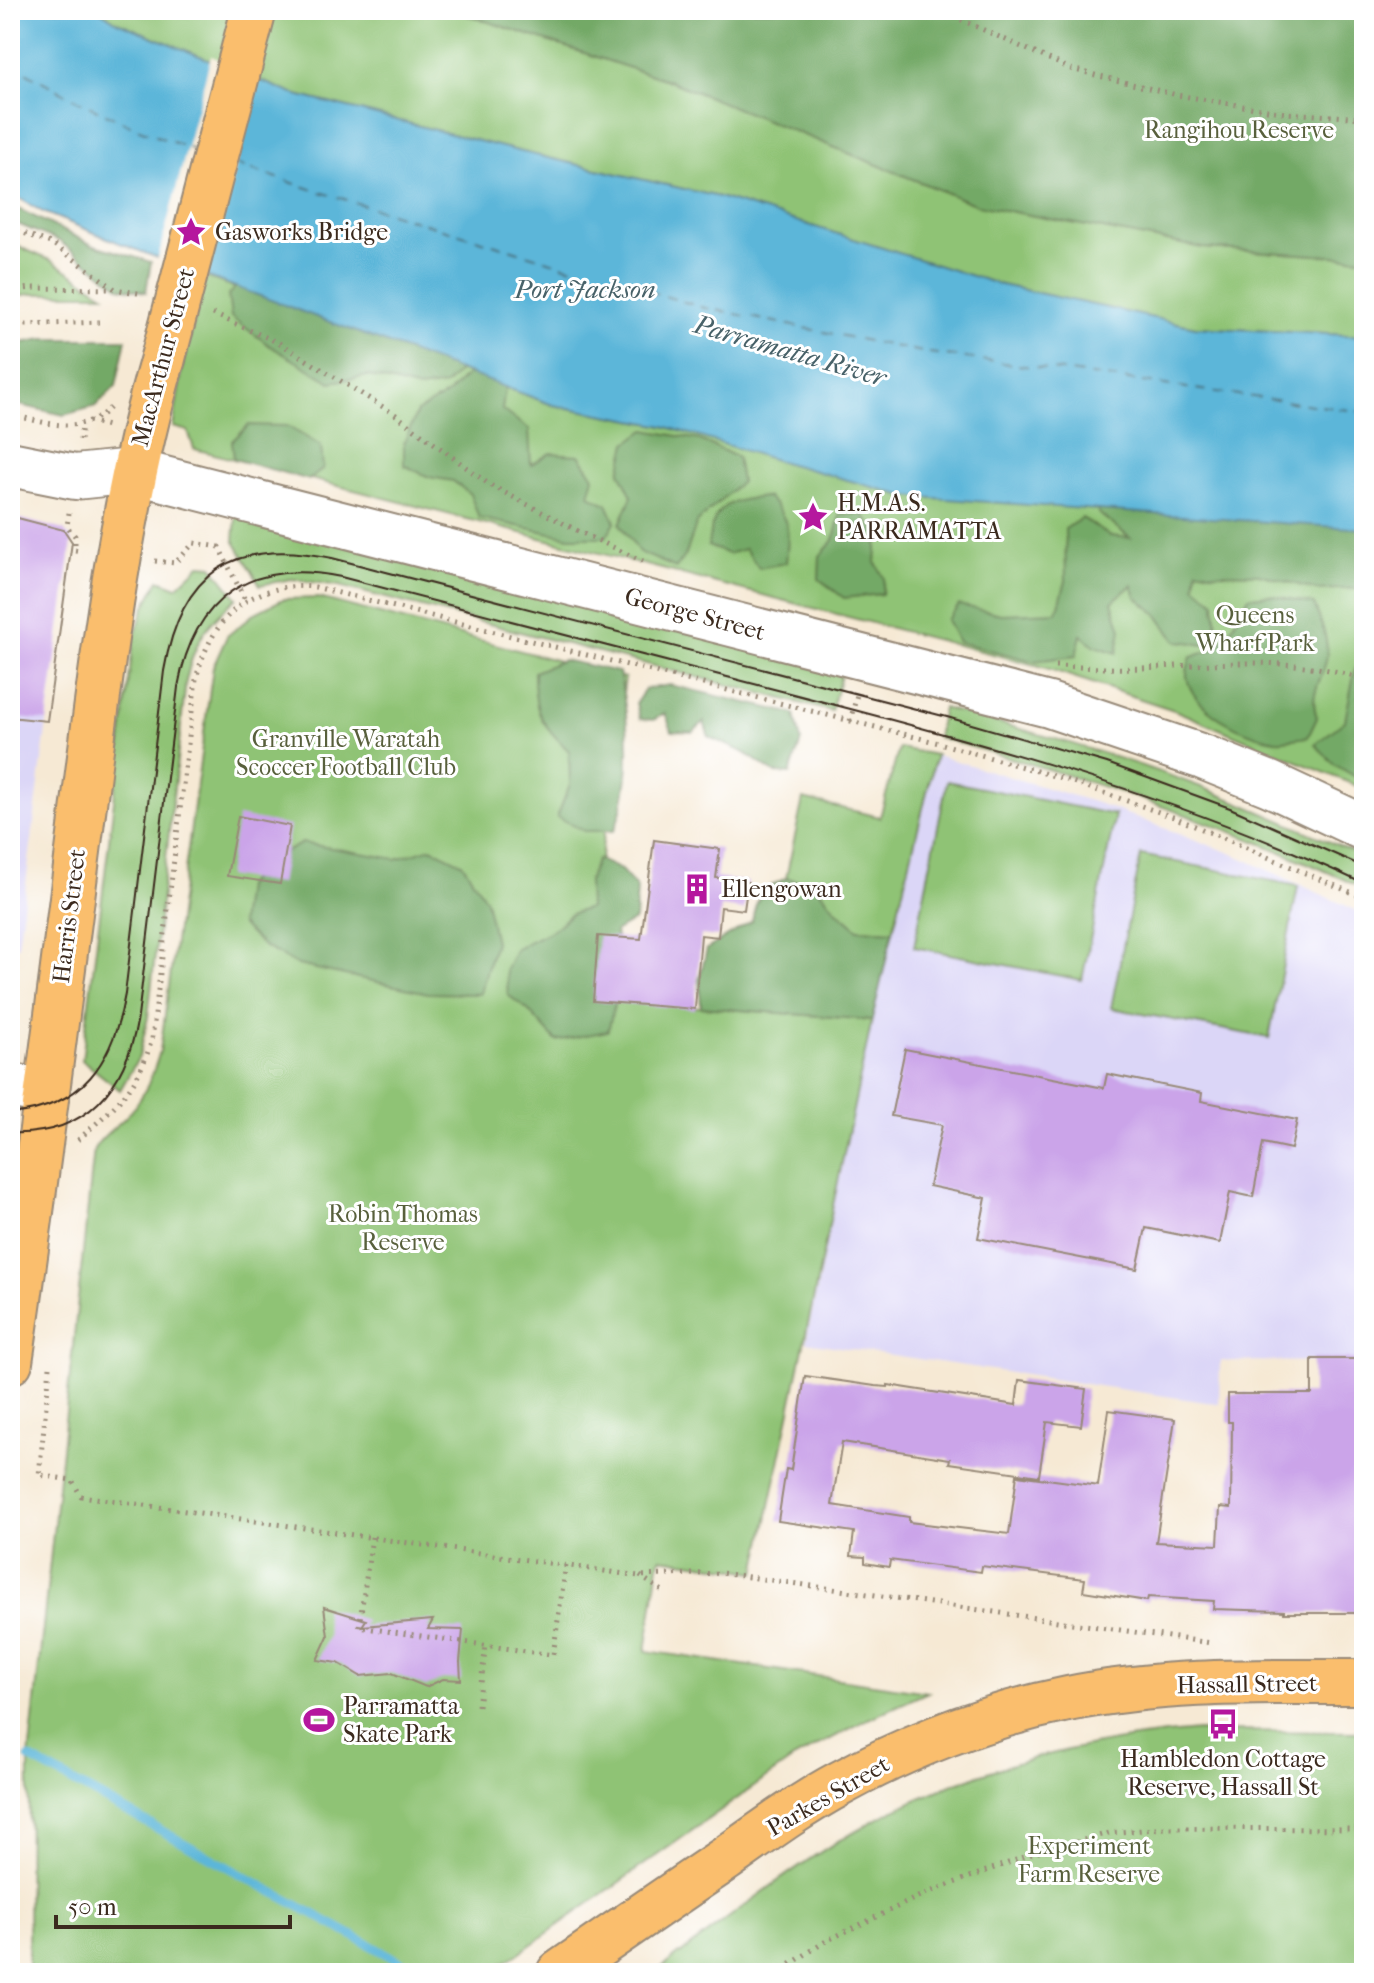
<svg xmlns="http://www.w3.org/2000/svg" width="1374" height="1983" font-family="'IM FELL French Canon',serif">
	<rect width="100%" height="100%" fill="#fff"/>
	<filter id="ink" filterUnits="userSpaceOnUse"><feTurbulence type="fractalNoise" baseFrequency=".0125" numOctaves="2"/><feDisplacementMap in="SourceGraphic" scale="16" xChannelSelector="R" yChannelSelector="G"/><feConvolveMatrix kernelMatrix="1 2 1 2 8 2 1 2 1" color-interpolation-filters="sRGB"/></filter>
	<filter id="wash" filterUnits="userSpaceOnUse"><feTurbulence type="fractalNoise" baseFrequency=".006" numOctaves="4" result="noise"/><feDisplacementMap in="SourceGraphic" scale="32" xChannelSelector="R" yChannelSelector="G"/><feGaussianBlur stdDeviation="1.8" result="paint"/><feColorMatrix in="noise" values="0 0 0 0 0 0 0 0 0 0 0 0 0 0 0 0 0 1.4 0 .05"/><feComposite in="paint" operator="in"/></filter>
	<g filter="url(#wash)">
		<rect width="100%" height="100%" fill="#f6e9d4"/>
		<path fill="#dbd6f7" d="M 10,521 L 71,536 L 18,946 L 10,945 Z
			M 936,755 L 1097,803 L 1231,853 L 1364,914 L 1364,1362 L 1220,1361 L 1219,1404 L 806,1342 L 872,1020 Z"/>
		<path fill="#8fc375" stroke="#65764a" stroke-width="2" d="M 99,10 L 452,10 L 667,80 L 977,205 L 1203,248 L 1364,258 L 1364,336 L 1195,327 L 1001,285 L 719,197 L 518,151 L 293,94 L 117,22 Z
			M 10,243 L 52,261 L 104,294 L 31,294 L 10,297 Z
			M 206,277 L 553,405 L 1091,507 L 1178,516 L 1364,529 L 1364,789 L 1174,710 L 1043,667 L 194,449 L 188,431 L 173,427 L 183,364 Z
			M 236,517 L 842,672 L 831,711 L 339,586 L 292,579 L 260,585 L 234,540 Z
			M 200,565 L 212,566 L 237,598 C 206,624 194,642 186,681 L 148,1017 L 139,1057 L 120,1090 L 82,1060 L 134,638 L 145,606 L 159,580 L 177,587 Z
			M 319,598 L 625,678 L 582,998 L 872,1020 L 756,1572 L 660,1558 L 646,1651 L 928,1692 L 866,1720 L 793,1759 L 515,1956 L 486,1973 L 28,1973 L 29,1758 L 94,1149 C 103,1133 118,1127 129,1113 C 146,1095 153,1074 160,1051 L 213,667 L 227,636 L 255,613 L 283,599 Z
			M 943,708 C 1030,731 1117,755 1201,787 C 1256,809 1310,833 1364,857 L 1364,889 C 1227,823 1083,778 937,737 Z
			M 899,748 L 936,755 L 893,931 L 858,929 L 837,911 L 814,884 L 786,878 L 803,799 L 880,817 Z
			M 947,781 L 1115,815 L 1082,980 L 914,947 Z
			M 1141,855 L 1298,886 L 1269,1038 L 1111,1008 Z
			M 1198,1731 L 1364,1732 L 1364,1973 L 654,1973 C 724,1923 797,1861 873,1821 C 973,1767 1086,1740 1198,1731 Z"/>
		<path fill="#73a966" stroke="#576a42" stroke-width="2" d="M 452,10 L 1364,10 L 1364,258 L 1203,248 L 977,205 L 667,80 Z
			M 10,205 L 91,244 L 151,262 L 146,292 L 119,287 L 59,241 L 10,221 Z
			M 240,282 L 468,361 L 446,385 L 419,389 L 369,376 L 331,382 L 270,346 L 231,317 L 228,295 Z
			M 43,339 L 126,339 L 116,386 L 96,406 L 64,415 L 10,403 L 10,345 Z
			M 475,370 L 506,383 L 502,410 L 529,429 L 531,465 L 550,453 L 579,455 L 594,477 L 589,495 L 607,504 L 615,522 L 606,537 L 570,537 L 479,518 L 470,494 L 453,481 L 429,477 L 404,465 L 404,443 L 417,412 L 449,393 L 462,379 Z
			M 249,425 L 287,426 L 321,446 L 323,469 L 309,480 L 234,459 L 232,441 Z
			M 645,430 L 700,440 L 737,457 L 741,482 L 697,522 L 686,554 L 676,568 L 639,552 L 620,524 L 632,496 L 620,472 L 627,443 Z
			M 1093,492 L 1364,501 L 1364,588 L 1317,590 L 1259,574 L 1215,573 L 1197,569 L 1195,586 L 1215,602 L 1217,631 L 1205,644 L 1176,641 L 1157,614 L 1136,597 L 1132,585 L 1112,602 L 1121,629 L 1117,653 L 1095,646 L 1081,635 L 1076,656 L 1033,661 L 958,642 L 947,620 L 959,605 L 1001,614 L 1057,612 L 1066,581 L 1065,529 L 1082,518 L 1110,536 L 1130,538 L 1098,513 Z
			M 767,497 C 791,519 789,531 786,563 L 759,568 L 745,549 L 728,554 L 708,546 C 712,506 728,499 767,497 Z
			M 840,514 L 863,514 L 878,535 L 876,563 L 884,578 L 882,594 L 844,598 L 819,579 L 820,556 L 834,540 Z
			M 1271,595 L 1314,604 C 1321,623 1330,641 1326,661 C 1320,685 1309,693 1317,718 L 1308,737 C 1298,738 1286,741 1276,740 C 1245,736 1191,710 1187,676 C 1186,670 1190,662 1191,657 L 1215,649 L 1229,632 L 1249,597 Z
			M 563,660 L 619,672 C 630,723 634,781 614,831 L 584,831 L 557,817 L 570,784 L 569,751 C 540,721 534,715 534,672 Z
			M 1364,662 L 1364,782 L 1334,764 L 1315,744 L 1345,721 L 1355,669 Z
			M 670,685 L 795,714 L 801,741 L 790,774 L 774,773 L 745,753 L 709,737 L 704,722 L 693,732 L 672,731 L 665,713 L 654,720 L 640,719 L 636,703 L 645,689 Z
			M 302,843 L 396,859 L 431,848 L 462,863 L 486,900 L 495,942 L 480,994 L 428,993 L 298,965 L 263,946 L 240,924 L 245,886 L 267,862 Z
			M 597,859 L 621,870 L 637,888 L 635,920 L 615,932 C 624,970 617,994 608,1031 L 556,1041 L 528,1010 L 508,995 L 506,969 L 516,948 L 553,930 L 571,914 L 589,908 L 588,881 Z
			M 786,878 L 814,884 L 837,911 L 858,929 L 893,931 L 872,1020 L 701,1007 L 699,980 L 707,949 L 752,921 C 757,894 761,890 786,878 Z"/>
		<path fill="#5bb6d9" stroke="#4b707c" stroke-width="2" d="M 10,10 L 99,10 L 117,22 L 293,94 L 518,151 L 719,197 L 1001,285 L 1195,327 L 1364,336 L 1364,529 L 905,496 L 772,459 L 664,426 L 553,405 L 147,254 L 43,212 L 10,193 Z"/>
		<path fill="#f6e9d4" d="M 211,56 L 259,76 L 205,281 L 157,262 Z"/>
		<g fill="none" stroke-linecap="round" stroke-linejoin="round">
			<path stroke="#5bb6d9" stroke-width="9" d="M 29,1758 L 421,1973"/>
			<path stroke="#486269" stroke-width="2" stroke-dasharray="10 8" stroke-linecap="butt" d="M 10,63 C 72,99 127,127 195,150
				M 235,164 L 314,190 L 701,307 L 922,352 L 1364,412"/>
		</g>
		<g id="blocks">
			<path fill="#cba4e9" d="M 10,516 L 64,530 L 72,542 L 47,721 L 10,717 Z
				M 238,816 L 290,826 L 280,884 L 227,876 Z
				M 654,840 L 720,849 L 716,878 L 748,882 L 744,910 L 721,907 L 718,937 L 701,935 L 695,1009 L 593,1001 L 598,936 L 641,939 Z
				M 905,1049 L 1104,1088 L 1107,1074 L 1202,1093 L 1201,1101 L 1297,1120 L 1291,1149 L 1263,1143 L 1253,1197 L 1230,1192 L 1220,1243 L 1146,1228 L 1137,1269 L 978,1238 L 986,1198 L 929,1186 L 942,1125 L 891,1116 Z
				M 1312,1359 L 1358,1359 L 1358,1387 L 1363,1387 L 1364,1607 L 1358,1607 L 1358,1613 L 1284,1613 L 1284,1611 L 1213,1609 L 1214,1601 L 1148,1597 L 1147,1601 L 1083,1591 L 1085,1579 L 982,1566 L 981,1572 L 890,1560 L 889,1567 L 865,1563 L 865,1557 L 851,1556 L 854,1532 L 778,1521 L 786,1469 L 791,1470 L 805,1376 L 875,1386 L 888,1387 L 888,1385 L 1016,1405 L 1019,1380 L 1086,1389 L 1081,1426 L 1047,1422 L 1039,1476 L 949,1463 L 950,1459 L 842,1442 L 832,1505 L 909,1517 L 909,1522 L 1009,1534 L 1017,1475 L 1098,1486 L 1109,1410 L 1175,1419 L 1156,1542 L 1218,1545 L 1220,1507 L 1231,1508 L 1232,1422 L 1228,1422 L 1228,1394 L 1312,1394 Z
				M 324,1607 L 366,1620 L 362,1626 L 433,1620 L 428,1629 L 463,1630 L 460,1662 L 461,1680 L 443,1679 L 426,1687 L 392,1673 L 360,1676 L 338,1663 L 317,1660 L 328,1636 Z"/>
		</g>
	</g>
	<g filter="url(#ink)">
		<use href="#blocks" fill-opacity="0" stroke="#988a79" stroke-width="2"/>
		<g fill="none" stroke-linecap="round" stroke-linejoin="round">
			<g stroke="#988a79" stroke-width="48">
				<path id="minor" d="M 10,464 L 75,477 L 133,471 L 1049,705 L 1203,757 L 1270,784 L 1364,828
					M 10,1086 L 47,1091"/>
			</g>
			<g stroke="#988a79" stroke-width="48">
				<path id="major" d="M 10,1362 C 36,1184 58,1006 81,828 C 101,670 119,511 163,358
					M 559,1973 C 614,1935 669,1897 724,1860 C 762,1833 800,1805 841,1783 C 911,1745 989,1715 1068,1699 C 1165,1679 1265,1682 1364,1682"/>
			</g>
			<path stroke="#988a79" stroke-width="5" stroke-dasharray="2 6" stroke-linecap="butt" d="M 939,10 L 1071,69 L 1177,95 L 1285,113 L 1364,118
				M 10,228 L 53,244 L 115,289 L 143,294
				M 10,291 L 32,288 L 114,289
				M 213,314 L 279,343 L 396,415 L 490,485 L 582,533 L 643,561
				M 10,329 L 25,325 L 99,322
				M 10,414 C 45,423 81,436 110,408
				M 89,421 L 108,426
				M 80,440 L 82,425
				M 69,513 L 67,526 L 75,536 L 75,550 L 82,551
				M 155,561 L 175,563 L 194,543 L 219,547 L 246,602
				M 1055,666 C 1084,667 1113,669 1142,668 C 1220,664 1288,655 1364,679
				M 850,721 L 858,691
				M 78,1140 C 116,1105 137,1091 152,1039 L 196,679 C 211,618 250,581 315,587 L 939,743 L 1061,778 L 1176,818 L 1364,898
				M 50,1367 L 39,1475 L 72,1480 L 81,1496 L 639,1576 L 721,1573 L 1211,1643
				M 372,1537 L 359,1627 L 553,1655 L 566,1564
				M 640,1576 L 664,1592
				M 478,1706 L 486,1645
				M 777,1973 L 826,1941 L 924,1894 L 1035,1853 L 1109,1833 L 1165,1828 L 1364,1829"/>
			<use href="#minor" stroke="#fff" stroke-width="44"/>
			<use href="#major" stroke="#fabe6d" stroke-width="44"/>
			<path stroke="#3b2a1e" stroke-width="2" d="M 10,1114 C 83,1107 113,1063 125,994 L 164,671 C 181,571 234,537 332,558 L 947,717 L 1107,763 L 1230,808 L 1364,867
				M 10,1133 C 87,1136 126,1088 138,1017 L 178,687 C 194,597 251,558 341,577 C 482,613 622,650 762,686 C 969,739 1170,792 1364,884"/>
			<g stroke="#988a79" stroke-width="48" stroke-linecap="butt">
				<path id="major-bridge" d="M 163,358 L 254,10"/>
			</g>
			<use href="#major-bridge" stroke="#fabe6d" stroke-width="44"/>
		</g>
	</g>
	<defs>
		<g id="sight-bare" transform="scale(2.4)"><path d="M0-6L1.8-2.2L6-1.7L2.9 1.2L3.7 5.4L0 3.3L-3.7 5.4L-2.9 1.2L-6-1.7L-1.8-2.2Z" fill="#b5179e" stroke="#fff" stroke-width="2.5" paint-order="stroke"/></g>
		<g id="building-bare" transform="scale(2.4)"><path d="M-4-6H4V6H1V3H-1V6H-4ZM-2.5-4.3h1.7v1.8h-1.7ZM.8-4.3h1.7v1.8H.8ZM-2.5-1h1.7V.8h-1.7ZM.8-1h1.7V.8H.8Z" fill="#b5179e" stroke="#fff" stroke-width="2.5" paint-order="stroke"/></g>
		<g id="stadium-bare" transform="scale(2.4)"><path d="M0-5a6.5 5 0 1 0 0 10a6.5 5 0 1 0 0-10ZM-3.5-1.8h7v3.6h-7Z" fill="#b5179e" stroke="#fff" stroke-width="2.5" paint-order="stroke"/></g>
		<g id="bus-bare" transform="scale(2.4)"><path d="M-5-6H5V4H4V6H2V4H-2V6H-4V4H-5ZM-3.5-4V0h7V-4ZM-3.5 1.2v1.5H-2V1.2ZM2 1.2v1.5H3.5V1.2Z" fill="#b5179e" stroke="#fff" stroke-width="2.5" paint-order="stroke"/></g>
	</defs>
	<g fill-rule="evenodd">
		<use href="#sight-bare" x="191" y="232"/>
		<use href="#sight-bare" x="813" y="517"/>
		<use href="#building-bare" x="697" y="889"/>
		<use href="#stadium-bare" x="319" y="1720"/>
		<use href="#bus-bare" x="1223" y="1724"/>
	</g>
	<g text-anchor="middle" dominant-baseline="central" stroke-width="6" stroke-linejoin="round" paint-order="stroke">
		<g font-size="24" fill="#58603c" stroke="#fff">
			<text x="1239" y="130">Rangihou Reserve</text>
			<text x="1255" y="615">Queens<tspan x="1255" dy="28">Wharf Park</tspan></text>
			<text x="346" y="739">Granville Waratah<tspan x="346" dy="28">Scoccer Football Club</tspan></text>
			<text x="403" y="1214">Robin Thomas<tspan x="403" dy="28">Reserve</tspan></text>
			<text x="1089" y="1846">Experiment<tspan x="1089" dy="28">Farm Reserve</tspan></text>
		</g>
		<g font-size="24" fill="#3b2a1e" stroke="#fff" text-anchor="start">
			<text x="215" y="232">Gasworks Bridge</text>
			<text x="837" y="503">H.M.A.S.<tspan x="837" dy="28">PARRAMATTA</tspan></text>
			<text x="721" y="889">Ellengowan</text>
			<text x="343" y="1706">Parramatta<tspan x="343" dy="28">Skate Park</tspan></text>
			<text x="1223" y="1759" text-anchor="middle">Hambledon Cottage<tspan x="1223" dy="28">Reserve, Hassall St</tspan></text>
		</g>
		<g font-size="24" fill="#3b2a1e" stroke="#fff">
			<text transform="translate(163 357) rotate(-75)">MacArthur Street</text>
			<text transform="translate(695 614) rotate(15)">George Street</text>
			<text transform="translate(69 916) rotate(-83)">Harris Street</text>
			<text transform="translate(1247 1684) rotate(-1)">Hassall Street</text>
			<text transform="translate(828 1796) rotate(-30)">Parkes Street</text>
		</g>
		<g font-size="26" font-style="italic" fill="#486269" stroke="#fff">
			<text x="585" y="289">Port Jackson</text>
			<text transform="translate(790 351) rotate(16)">Parramatta River</text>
		</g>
	</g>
	<rect width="1374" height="1983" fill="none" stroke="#fff" stroke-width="40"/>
	<path d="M56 1915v12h234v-12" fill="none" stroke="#3b2a1e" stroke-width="4"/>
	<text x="68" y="1915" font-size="24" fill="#3b2a1e" stroke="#ffffff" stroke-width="6" paint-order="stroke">50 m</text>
</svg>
